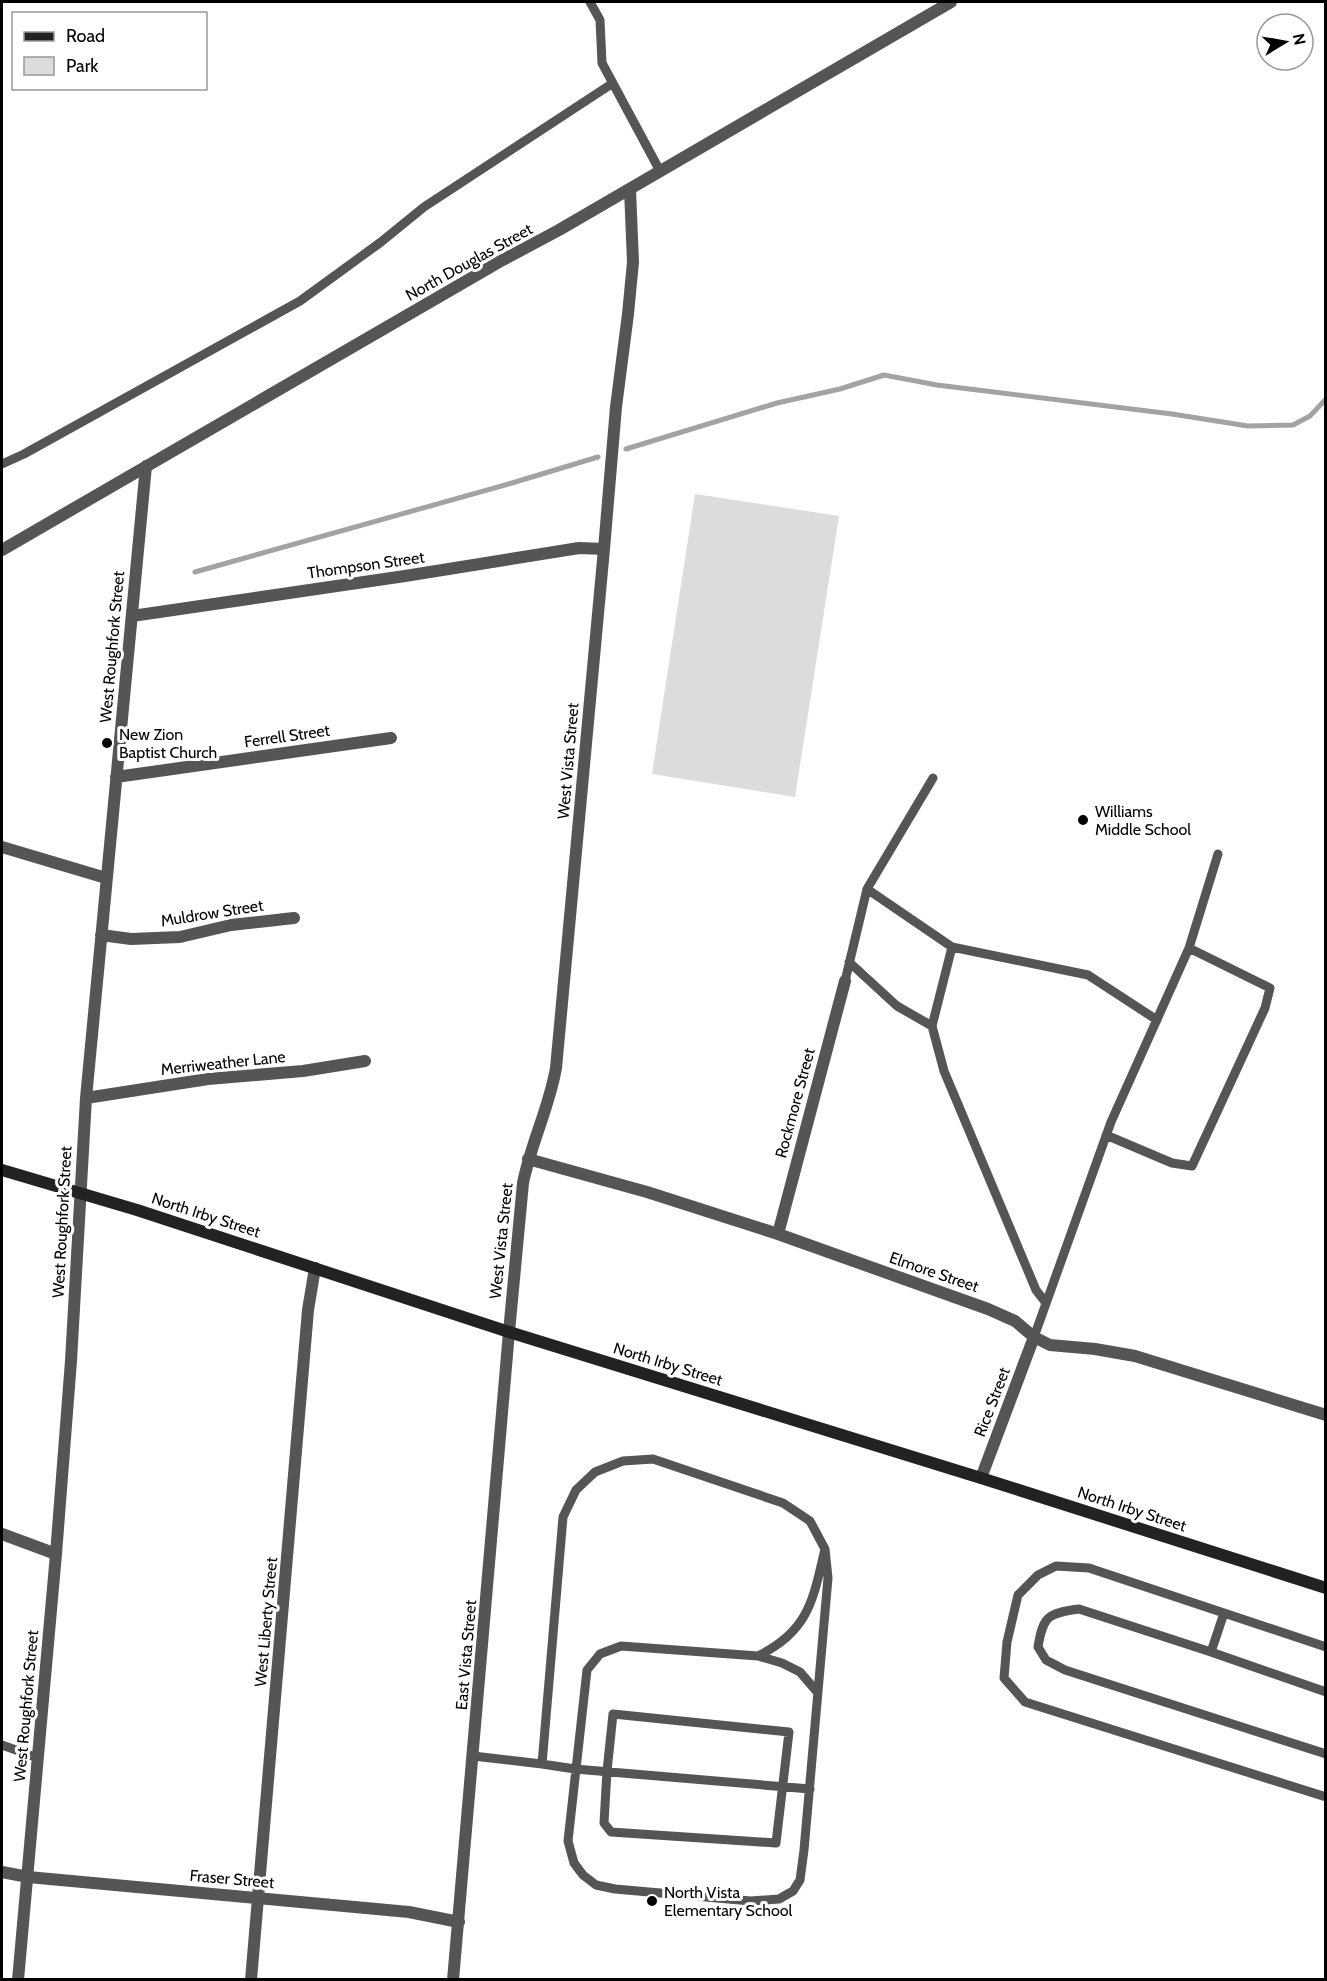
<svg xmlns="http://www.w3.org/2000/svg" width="1327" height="1981" font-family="Cabin,sans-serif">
	<rect width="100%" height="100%" fill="#fff"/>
	<path fill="#dcdcdc" d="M 695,494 L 839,516 L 795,797 L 652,774 Z"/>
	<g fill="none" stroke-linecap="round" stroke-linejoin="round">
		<path stroke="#a3a3a3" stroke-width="5" d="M 626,449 L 777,403 L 840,389 L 884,375 L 937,385 L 1172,414 L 1248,426 L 1293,425 L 1310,416 L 1326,399
			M 195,572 L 512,483 L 598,457"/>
		<path stroke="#555" stroke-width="9" d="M 590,2 L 600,20 L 602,63 L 660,171
			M 2,464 L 24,454 L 300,301 L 381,242 L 424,207 L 613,83
			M 933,778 L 867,889 L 952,947 L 1088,975 L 1157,1020
			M 952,947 L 932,1026 L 944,1071 L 1036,1290 L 1046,1303
			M 849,962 L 897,1006 L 932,1026
			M 845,981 L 867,889
			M 1106,1135 L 1172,1163 L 1192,1166 L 1265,1008 L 1270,988 L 1189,948
			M 1034,1337 L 1111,1122 L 1189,948 L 1218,854
			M 1224,1613 L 1211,1652 L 1079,1609 C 1048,1613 1043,1616 1038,1647 L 1046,1660 L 1065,1670 L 1326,1754
			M 1326,1647 L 1089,1568 L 1056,1566 L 1038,1575 L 1018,1595 L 1007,1642 L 1004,1678 L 1025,1702 L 1326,1797
			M 1211,1652 L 1326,1692
			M 758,1656 L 782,1663 L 800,1672 L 818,1693
			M 613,1714 L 789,1732 L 776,1843 L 611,1832 L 604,1823 L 607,1771 Z
			M 2,1745 L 38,1758
			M 473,1756 L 542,1764 L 563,1517 L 576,1490 L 595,1472 L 623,1461 L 653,1459 L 783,1503 L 810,1521 L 825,1549 L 828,1578 L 804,1850 L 800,1880 L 793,1891 L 779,1899 L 751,1901 L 615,1889 L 596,1885 L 583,1875 L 574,1863 L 568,1841 L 587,1670 L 600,1654 L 621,1646 L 758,1656 C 809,1631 813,1600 825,1549
			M 542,1764 L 575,1769 L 810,1789"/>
		<path stroke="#555" stroke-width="12" d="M 2,550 L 499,262 L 559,230 L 951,2
			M 132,616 L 405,576 L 579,548 L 604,549
			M 116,777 L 391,738
			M 2,847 L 106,878
			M 101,935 L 131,939 L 180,937 L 231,925 L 294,918
			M 86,1098 L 208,1079 L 303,1071 L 365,1061
			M 528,1159 L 647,1192 L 778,1234 L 988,1309 L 1015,1321 L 1034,1337 L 1050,1345 L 1095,1349 L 1135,1356 L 1326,1415
			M 778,1234 L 845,981
			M 509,1332 L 523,1183 C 531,1143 549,1108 556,1068 L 604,549 L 616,407 L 628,314 L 633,262 L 630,189
			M 981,1478 L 1034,1337
			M 2,1534 L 56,1554
			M 2,1872 L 28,1877 L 409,1912 L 459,1922
			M 18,1980 L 56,1554 L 71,1361 L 86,1098 L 146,466
			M 251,1980 L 308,1310 L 315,1268"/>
		<path stroke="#555" stroke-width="12" d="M 453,1980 L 509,1332"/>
		<path stroke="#222" stroke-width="12" d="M 2,1170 L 137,1210 L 509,1332 L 981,1478 L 1326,1588"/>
	</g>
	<g fill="#000" stroke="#fff" stroke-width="2">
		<circle cx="107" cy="743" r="6"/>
		<circle cx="1083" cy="820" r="6"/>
		<circle cx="652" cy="1901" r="6"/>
	</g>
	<g text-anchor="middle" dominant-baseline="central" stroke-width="6" stroke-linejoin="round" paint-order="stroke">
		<g font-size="16" fill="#000" stroke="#fff">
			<text transform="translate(469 262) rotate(-29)">North Douglas Street</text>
			<text transform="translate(366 565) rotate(-8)">Thompson Street</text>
			<text transform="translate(112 647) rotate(-85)">West Roughfork Street</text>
			<text transform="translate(287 736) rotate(-8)">Ferrell Street</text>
			<text transform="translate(568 761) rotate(-85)">West Vista Street</text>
			<text transform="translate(212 913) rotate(-9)">Muldrow Street</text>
			<text transform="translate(223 1063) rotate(-6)">Merriweather Lane</text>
			<text transform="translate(795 1103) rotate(-75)">Rockmore Street</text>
			<text transform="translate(206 1215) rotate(18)">North Irby Street</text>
			<text transform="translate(62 1222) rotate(-87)">West Roughfork Street</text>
			<text transform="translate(501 1241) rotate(-84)">West Vista Street</text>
			<text transform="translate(934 1272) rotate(19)">Elmore Street</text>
			<text transform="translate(668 1364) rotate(17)">North Irby Street</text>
			<text transform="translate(992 1402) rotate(-69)">Rice Street</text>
			<text transform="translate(1132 1509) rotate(18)">North Irby Street</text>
			<text transform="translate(266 1622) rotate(-85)">West Liberty Street</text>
			<text transform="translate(466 1655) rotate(-85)">East Vista Street</text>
			<text transform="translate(26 1706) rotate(-85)">West Roughfork Street</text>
			<text transform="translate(232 1879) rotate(5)">Fraser Street</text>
		</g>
		<g font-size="16" fill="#000" stroke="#fff" text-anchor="start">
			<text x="119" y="734">New Zion<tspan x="119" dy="18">Baptist Church</tspan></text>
			<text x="1095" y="811">Williams<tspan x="1095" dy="18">Middle School</tspan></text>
			<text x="664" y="1892">North Vista<tspan x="664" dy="18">Elementary School</tspan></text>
		</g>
	</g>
	<rect width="1327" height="1981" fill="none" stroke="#000000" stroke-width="6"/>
	<rect x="12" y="12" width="195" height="78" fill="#ffffff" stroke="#999999" stroke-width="1.5"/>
	<rect x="24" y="32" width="30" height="9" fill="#222222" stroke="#999999" stroke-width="1.5"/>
	<text x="66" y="42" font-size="18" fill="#000000">Road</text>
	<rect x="24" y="57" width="30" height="18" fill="#dcdcdc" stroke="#999999" stroke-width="1.5"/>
	<text x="66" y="72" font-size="18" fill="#000000">Park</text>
	<g transform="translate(1285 42) rotate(79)"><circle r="28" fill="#ffffff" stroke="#999999" stroke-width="1.5"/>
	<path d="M0-4.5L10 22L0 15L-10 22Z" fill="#000000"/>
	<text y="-9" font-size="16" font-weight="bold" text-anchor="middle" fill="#000000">N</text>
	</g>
</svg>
